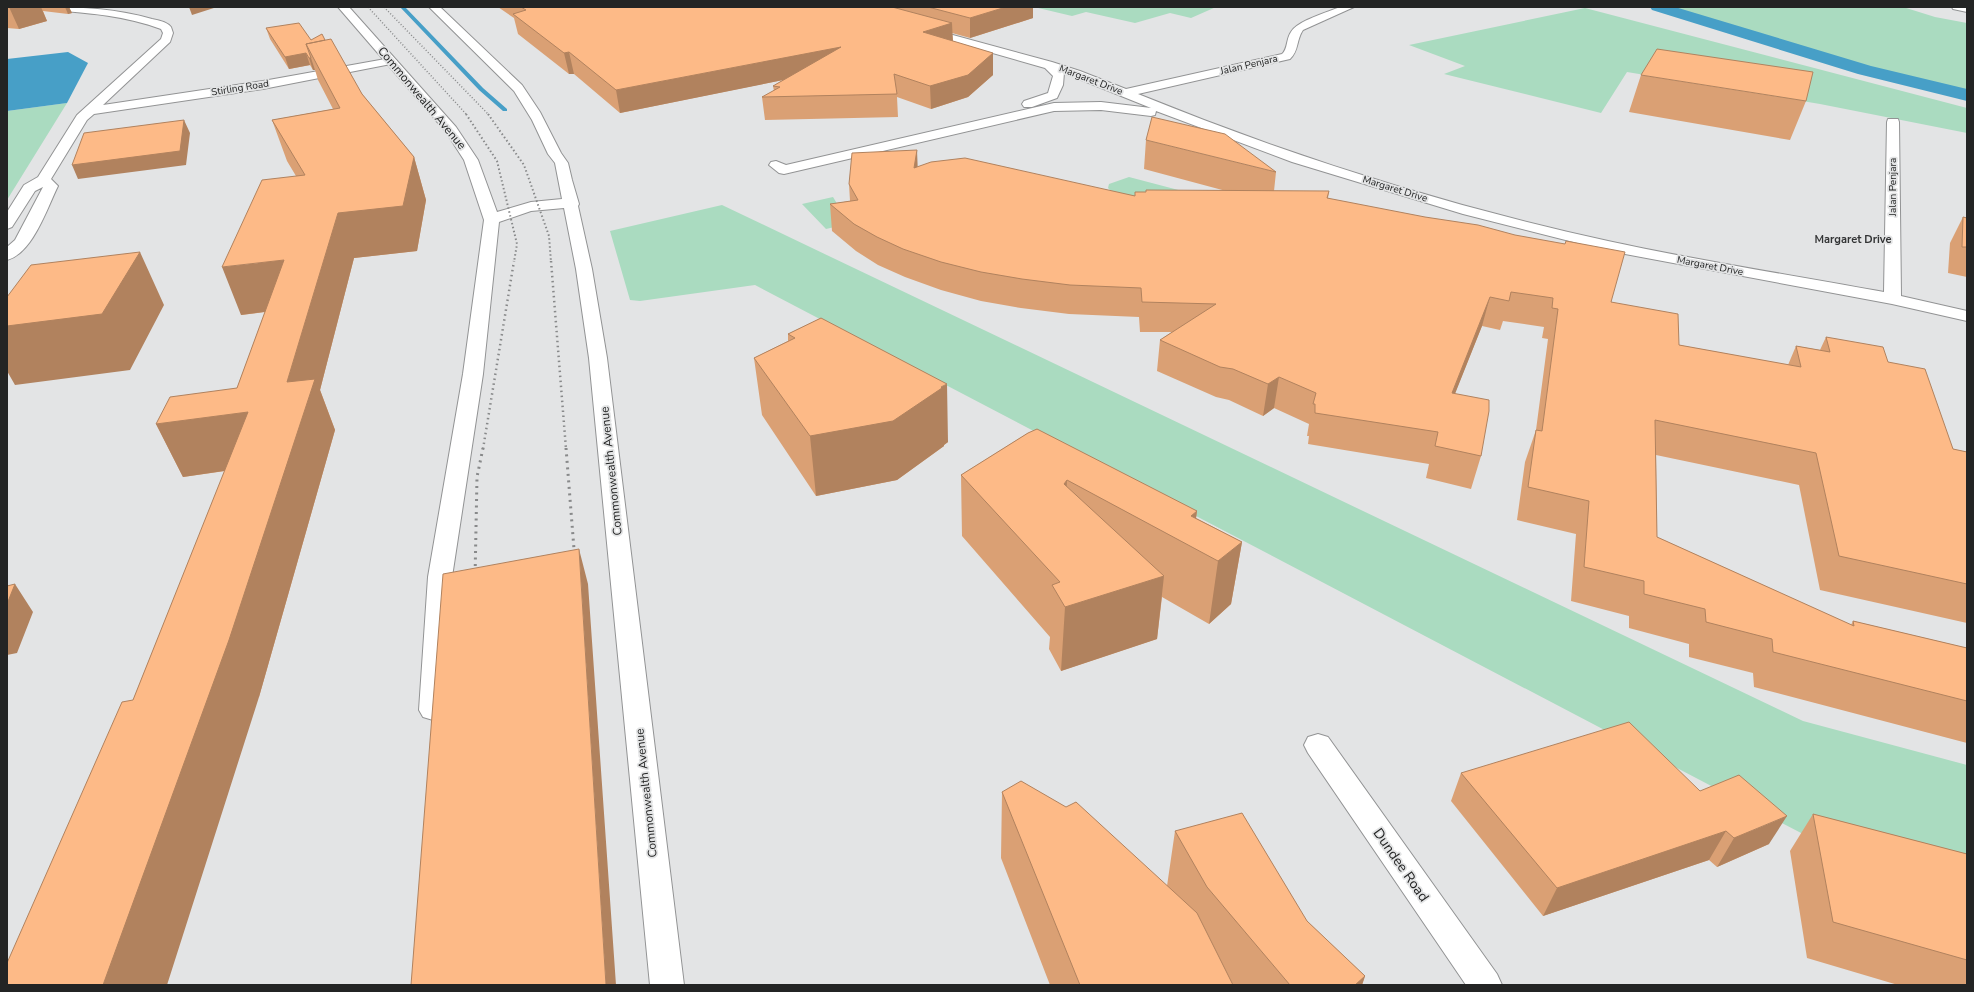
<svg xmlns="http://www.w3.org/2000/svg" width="1974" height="992" font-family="'Nunito Sans',sans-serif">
	<rect width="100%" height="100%" fill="#e3e4e5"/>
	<path fill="#aadbc0" d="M 1034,7 L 1216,7 L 1191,18 L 1170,13 L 1135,23 L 1086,12 L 1072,16 Z
		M 1670,7 L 1903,7 L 1935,17 L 1967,23 L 1967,90 L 1874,69 Z
		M 1585,8 L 1967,108 L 1967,133 L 1820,104 L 1627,72 L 1601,113 L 1444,74 L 1465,66 L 1409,45 Z
		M 67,103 L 7,200 L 7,111 Z
		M 1129,177 L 1186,192 L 1200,206 L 1113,193 L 1108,188 L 1109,184 Z
		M 833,197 L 844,215 L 843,225 L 826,229 L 802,204 Z
		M 722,205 L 1803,721 L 1967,765 L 1967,881 L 1803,834 L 755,285 L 640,301 L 630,300 L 610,231 Z"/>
	<path fill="#479fc7" d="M 68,52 L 88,63 L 67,103 L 7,111 L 7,59 Z"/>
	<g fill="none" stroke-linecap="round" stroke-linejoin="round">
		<path fill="#479fc7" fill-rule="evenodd" d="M 400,7 L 405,7 L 483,88 L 507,109 L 507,111 L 503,111 L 479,90 Z"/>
		<path fill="#479fc7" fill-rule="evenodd" d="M 1650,7 L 1675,7 L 1871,66 L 1967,89 L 1967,101 L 1858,74 L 1652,10 Z"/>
		<g stroke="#929394" stroke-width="2">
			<path id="minor" d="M 48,7 C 84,7 117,9 152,19 C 158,20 167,22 171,27 L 173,33 L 170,42 L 103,105 L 263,81 L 391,58 L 397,61 L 391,64 L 263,89 L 94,114 L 87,120 L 51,179 L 58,186 C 47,208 33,253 7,260 L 7,247 L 15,240 L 43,187 L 35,191 L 12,227 L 7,229 L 7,212 L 24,185 L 38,177 L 77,115 L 161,39 L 163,33 L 161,29 C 126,16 90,13 53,10 Z
				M 1340,7 L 1354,7 L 1303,30 C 1296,40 1299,51 1290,59 L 1138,94 C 1290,156 1448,206 1608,241 C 1699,261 1792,275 1884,292 L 1887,122 L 1888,119 L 1898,119 L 1899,122 L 1901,296 L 1967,311 L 1967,321 L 1892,304 L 1609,251 L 1463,214 L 1292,162 L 1156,111 L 1155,115 L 1151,116 L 1101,110 L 1054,111 L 784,174 L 779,173 L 769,165 L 771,162 L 776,161 L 786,165 L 1054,103 L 1101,102 L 1151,108 L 1064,73 L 1063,85 L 1057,98 L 1032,107 L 1024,107 L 1022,104 L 1024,101 L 1048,93 L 1053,76 L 1045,68 L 919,32 L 918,30 L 919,28 L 927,28 L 1052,62 L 1080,71 L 1126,89 L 1282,54 C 1288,49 1286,39 1291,32 C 1297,21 1328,12 1340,7 Z
				M 1952,7 L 1967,7 L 1967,12 L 1953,9 Z
				M 1318,734 L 1328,737 L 1497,974 L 1502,985 L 1466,985 L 1308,753 L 1304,745 L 1308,737 Z"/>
		</g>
		<g stroke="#929394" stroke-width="2">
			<path id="major" d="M 338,7 L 349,7 L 456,127 L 478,160 L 497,212 L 531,202 L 562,199 L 555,163 L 548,154 L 532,120 L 514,91 L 429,7 L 440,7 L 522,85 L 540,112 L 561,153 L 568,163 L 572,180 L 579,204 L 578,206 L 592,269 L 607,358 L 684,985 L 650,985 L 589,358 L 576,269 L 564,208 L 531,211 L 499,222 L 483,374 L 452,577 L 447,710 L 443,717 L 433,720 L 423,717 L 419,710 L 428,577 L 463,374 L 484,220 L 464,160 L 446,132 Z"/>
		</g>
		<use href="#minor" fill="#fff" fill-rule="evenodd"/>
		<use href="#major" fill="#fff" fill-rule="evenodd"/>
		<path stroke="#88898a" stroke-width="1.5" stroke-dasharray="1 2" stroke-linecap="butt" d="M 368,7 L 467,115
			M 384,7 L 489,115"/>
		<path stroke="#88898a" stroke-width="2" stroke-dasharray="1.5 2.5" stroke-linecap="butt" d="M 466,114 L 497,161 L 517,244 L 514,262
			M 488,114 L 524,165 L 549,236 L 551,262"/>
		<path stroke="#88898a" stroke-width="2.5" stroke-dasharray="1.5 3.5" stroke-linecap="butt" d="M 551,261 L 566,449
			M 483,449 L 514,261"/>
		<path stroke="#88898a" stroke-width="3" stroke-dasharray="2 4.5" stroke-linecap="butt" d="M 566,448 L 575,562
			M 475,579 L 477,477 L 483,448"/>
	</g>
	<path fill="#daa074" d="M 7,7 L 69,7 L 72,13 L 68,14 L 43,11 L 47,21 L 19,29 L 7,28 Z
		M 498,7 L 1033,7 L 1033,18 L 970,38 L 952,33 L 953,41 L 993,75 L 968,97 L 931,109 L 897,97 L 898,117 L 765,120 L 762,97 L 774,91 L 773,86 L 783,80 L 620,113 L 574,74 L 569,74 L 518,34 L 514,18 Z
		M 266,28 L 311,40 L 325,40 L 362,94 L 414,157 L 426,200 L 417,251 L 354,258 L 320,390 L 335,430 L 259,697 L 133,700 L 225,471 L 183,477 L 156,424 L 237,388 L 265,312 L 241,315 L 296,176 L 287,161 L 272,120 L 333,109 L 318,80 L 315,70 L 313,70 L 310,65 L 289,69 L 270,39 Z
		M 1641,75 L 1806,101 L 1790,140 L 1629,112 Z
		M 1146,140 L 1276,172 L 1274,191 L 1329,191 L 1328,198 L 1611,302 L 1679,345 L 1788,365 L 1796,346 L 1820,350 L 1826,337 L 1888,362 L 1953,449 L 1967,452 L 1967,623 L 1820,590 L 1799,485 L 1656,455 L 1657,537 L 1851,625 L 1853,621 L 1967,648 L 1967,743 L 1754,687 L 1753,673 L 1689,657 L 1689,644 L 1629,628 L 1629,616 L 1571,601 L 1576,534 L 1517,520 L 1525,462 L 1536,430 L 1548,339 L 1542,338 L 1544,327 L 1503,321 L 1500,330 L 1482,326 L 1455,393 L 1481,456 L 1471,489 L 1426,478 L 1429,464 L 1308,444 L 1309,436 L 1307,436 L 1309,424 L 1274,408 L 1263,416 L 1229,400 L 1216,397 L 1157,371 L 1160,340 L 1172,332 L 1140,332 L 1139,317 L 1069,314 L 1021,308 L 981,301 L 941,290 L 905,277 L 878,265 L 856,251 L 832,231 L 830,204 L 850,201 L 849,184 L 917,150 L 917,167 L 1135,196 L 1146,192 L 1226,191 L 1144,169 Z
		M 1963,217 L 1967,218 L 1967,277 L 1948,273 L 1950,243 Z
		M 821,318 L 948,442 L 944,445 L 944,446 L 897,480 L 816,496 L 762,415 L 754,358 L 788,341 L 788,334 Z
		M 1028,433 L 1197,511 L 1196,518 L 1242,542 L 1231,604 L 1209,624 L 1162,597 L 1157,639 L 1061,671 L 1049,649 L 1050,637 L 962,536 L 961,475 Z
		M 1461,773 L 1700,791 L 1769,844 L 1717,867 L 1709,860 L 1543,916 L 1451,801 Z
		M 1002,792 L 1167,886 L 1175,831 L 1307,921 L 1365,976 L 1362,985 L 1050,985 L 1001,858 Z
		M 1813,814 L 1967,854 L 1967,985 L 1898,985 L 1807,958 L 1790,851 Z"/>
	<path fill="#b1825e" d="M 9,7 L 41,7 L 47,21 L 19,29 Z
		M 65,7 L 69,7 L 72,13 L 68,14 Z
		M 189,7 L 217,7 L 192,15 Z
		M 1006,7 L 1033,7 L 1033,18 L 970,38 L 970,18 Z
		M 952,23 L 953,43 L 923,32 Z
		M 841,47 L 843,68 L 620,113 L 616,90 Z
		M 569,52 L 574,74 L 569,74 L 564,53 Z
		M 306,53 L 310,65 L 289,69 L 285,57 Z
		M 993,53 L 993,75 L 968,97 L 931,109 L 930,86 Z
		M 309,58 L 311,58 L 315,70 L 313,70 Z
		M 184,120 L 190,133 L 186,165 L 78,179 L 72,165 Z
		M 917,150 L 918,175 L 914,168 Z
		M 414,157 L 426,200 L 417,251 L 354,258 L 320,390 L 335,430 L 259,697 L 167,985 L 103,985 L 287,382 L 338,213 Z
		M 140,252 L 164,305 L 130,370 L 15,385 L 7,371 L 7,326 Z
		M 284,260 L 302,307 L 241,315 L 222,267 Z
		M 1490,297 L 1482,326 L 1443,424 L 1452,393 Z
		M 1279,377 L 1274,408 L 1263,416 L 1268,384 Z
		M 947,384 L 948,442 L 944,445 L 944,446 L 897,480 L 816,496 L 810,436 L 941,387 Z
		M 248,412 L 271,464 L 183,477 L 156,424 Z
		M 1067,480 L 1064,541 L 1064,484 Z
		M 1197,511 L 1192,547 L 1191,516 Z
		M 1242,542 L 1231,604 L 1209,624 L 1218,561 Z
		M 579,549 L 588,584 L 616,985 L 606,985 Z
		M 1164,576 L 1157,639 L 1061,671 L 1065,607 Z
		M 15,584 L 33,612 L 17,653 L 7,655 L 7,593 Z
		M 1787,816 L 1769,844 L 1717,867 L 1734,838 Z
		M 1726,831 L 1709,860 L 1543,916 L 1557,888 Z
		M 1365,976 L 1362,985 L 1355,985 Z"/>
	<path fill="#fdba87" stroke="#b1825e" d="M 521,7 L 892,7 L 952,23 L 923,32 L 993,53 L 968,75 L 930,86 L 894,74 L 897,94 L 762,97 L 780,87 L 773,86 L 841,47 L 616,90 L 569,52 L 564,53 L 513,14 L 526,10 Z
		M 928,7 L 1006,7 L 970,18 Z
		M 299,23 L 311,40 L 322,34 L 325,40 L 306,44 L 311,58 L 309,58 L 306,53 L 285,57 L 266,28 Z
		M 331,39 L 362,94 L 414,157 L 403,206 L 338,213 L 287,382 L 315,379 L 229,640 L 103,985 L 7,985 L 7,963 L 122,702 L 133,700 L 248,412 L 156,424 L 170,397 L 237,388 L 284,260 L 222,267 L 262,180 L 305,175 L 272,120 L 340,108 L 306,44 Z
		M 1657,49 L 1813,72 L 1806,101 L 1641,75 Z
		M 1152,117 L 1225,134 L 1276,172 L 1146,140 Z
		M 184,120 L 180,151 L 72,165 L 84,133 Z
		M 917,150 L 914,168 L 931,162 L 965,158 L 1135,196 L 1135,192 L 1146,192 L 1146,190 L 1329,191 L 1327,198 L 1425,217 L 1478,225 L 1515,235 L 1565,244 L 1566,241 L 1625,252 L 1611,302 L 1678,314 L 1679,345 L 1801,367 L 1796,346 L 1830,352 L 1826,337 L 1883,347 L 1888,362 L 1925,369 L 1953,449 L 1967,452 L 1967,584 L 1839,556 L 1816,453 L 1655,420 L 1657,537 L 1854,626 L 1853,621 L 1967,648 L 1967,701 L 1773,652 L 1772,639 L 1706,622 L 1705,609 L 1644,594 L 1644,581 L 1584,567 L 1589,501 L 1528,487 L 1536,430 L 1542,431 L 1558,309 L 1552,308 L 1553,298 L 1511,292 L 1509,301 L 1490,297 L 1452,393 L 1489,400 L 1489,411 L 1481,456 L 1435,446 L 1438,432 L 1315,413 L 1315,404 L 1313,404 L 1316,393 L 1279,377 L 1268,384 L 1233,369 L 1220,367 L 1160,340 L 1216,304 L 1142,302 L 1141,288 L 1070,285 L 1022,279 L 981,272 L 941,262 L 903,249 L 877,237 L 854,224 L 830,204 L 858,200 L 849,184 L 852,153 Z
		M 1963,217 L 1967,218 L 1967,247 L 1962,247 Z
		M 140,252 L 102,314 L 7,326 L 7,297 L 31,265 Z
		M 821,318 L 947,384 L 941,387 L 942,388 L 893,421 L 810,436 L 754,358 L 795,338 L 788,334 Z
		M 1037,429 L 1197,511 L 1191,516 L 1242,542 L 1218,561 L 1067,480 L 1064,484 L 1164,576 L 1065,607 L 1052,585 L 1060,582 L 961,475 L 1028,433 Z
		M 579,549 L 606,985 L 411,985 L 443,574 Z
		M 15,584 L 7,604 L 7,586 Z
		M 1629,722 L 1700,791 L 1739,775 L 1787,816 L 1734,838 L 1726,831 L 1557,888 L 1461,773 Z
		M 1021,781 L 1066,807 L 1076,802 L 1197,913 L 1233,985 L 1080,985 L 1002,792 Z
		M 1242,813 L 1307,921 L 1365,976 L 1355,985 L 1290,985 L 1207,887 L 1175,831 Z
		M 1813,814 L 1967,854 L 1967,960 L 1833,922 Z"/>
	<g text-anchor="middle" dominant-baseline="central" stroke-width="3.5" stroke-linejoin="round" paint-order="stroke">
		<g font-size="10" fill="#232424" stroke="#e3e4e5">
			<text transform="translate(1249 65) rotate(-13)">Jalan Penjara</text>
			<text transform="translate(1091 80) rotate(21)">Margaret Drive</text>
			<text transform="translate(240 88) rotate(-9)">Stirling Road</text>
			<text transform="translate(1893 187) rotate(-90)">Jalan Penjara</text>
			<text transform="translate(1395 189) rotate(17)">Margaret Drive</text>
			<text transform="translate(1710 266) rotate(11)">Margaret Drive</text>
		</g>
		<g font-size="11" font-weight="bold" fill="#333435" stroke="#e3e4e5">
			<text x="1853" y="239">Margaret Drive</text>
		</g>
		<g font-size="12" fill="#232424" stroke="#e3e4e5">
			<text transform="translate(422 98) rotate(50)">Commonwealth Avenue</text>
			<text transform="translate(611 471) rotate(-96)">Commonwealth Avenue</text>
			<text transform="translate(646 793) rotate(-96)">Commonwealth Avenue</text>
		</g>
		<g font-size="14" fill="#232424" stroke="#e3e4e5">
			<text transform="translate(1401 865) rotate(55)">Dundee Road</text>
		</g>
	</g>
	<rect width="1974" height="992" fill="none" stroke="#232424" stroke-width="16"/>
</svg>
